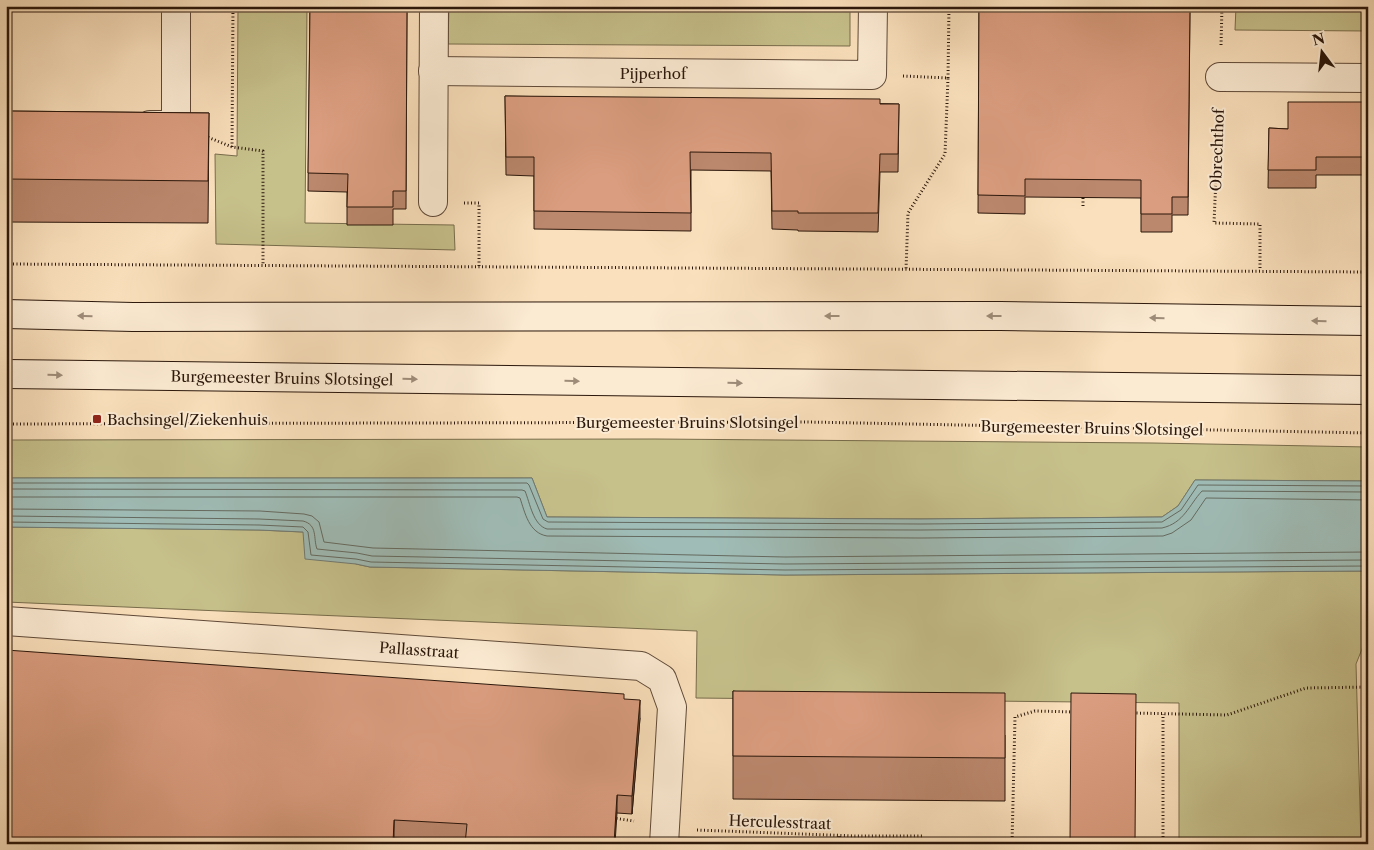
<svg xmlns="http://www.w3.org/2000/svg" width="1374" height="850" font-family="'Libre Caslon Text',serif">
	<rect width="100%" height="100%" fill="#fae0bc"/>
	<filter id="stains"><feTurbulence type="fractalNoise" baseFrequency=".004" numOctaves="4"/><feColorMatrix values="0 0 0 0 .2 0 0 0 0 .09 0 0 0 0 .02 0 0 0 .5 -.17"/></filter>
	<radialGradient id="worn" r=".72"><stop offset=".6" stop-color="#630" stop-opacity="0"/><stop offset="1" stop-color="#630" stop-opacity=".3"/></radialGradient>
	<path fill="#c6c08b" stroke="#786c4b" d="M 238,6 L 307,6 L 305,223 L 454,225 L 455,250 L 216,244 L 215,154 L 237,156 Z
		M 449,6 L 850,6 L 850,46 L 448,44 Z
		M 1236,6 L 1368,6 L 1368,31 L 1235,30 Z
		M 655,439 L 1153,443 L 1368,447 L 1368,481 L 1195,480 L 1178,506 L 1162,517 L 921,519 L 547,517 L 532,478 L 6,478 L 6,440 Z
		M 6,527 L 259,530 L 303,532 L 356,564 L 370,567 L 785,575 L 1368,571 L 1368,634 L 1356,664 L 1361,844 L 1179,844 L 1179,703 L 696,698 L 697,631 L 6,602 Z
		M 676,837 L 833,841 L 833,844 L 676,844 Z"/>
	<path fill="#9fbcb6" stroke="#717a72" d="M 6,478 L 532,478 L 547,517 L 921,519 L 1162,517 L 1178,506 L 1195,480 L 1368,481 L 1368,571 L 785,575 L 370,567 L 356,564 L 305,559 L 303,532 L 259,530 L 6,527 Z"/>
	<g fill="none" stroke-linecap="round" stroke-linejoin="round">
		<path stroke="#656a60" stroke-width="1" d="M 6,483 L 527,483 L 529,485 L 543,519 L 548,522 L 921,524 L 1162,522 L 1181,510 L 1198,485 L 1368,486
			M 6,489 L 522,490 L 525,491 C 530,503 533,525 547,529 L 921,530 L 1162,528 C 1184,523 1189,505 1202,491 L 1368,492
			M 6,497 L 517,497 L 520,498 C 525,513 529,533 547,536 L 921,538 L 1163,536 L 1172,533 L 1191,520 L 1206,498 L 1368,500
			M 6,509 L 260,511 L 304,514 L 312,516 L 319,522 L 324,542 L 373,548 L 785,557 L 1368,552
			M 6,516 L 259,519 L 303,521 C 318,525 313,538 317,549 L 357,553 L 372,556 L 785,564 L 1368,560
			M 6,522 L 259,525 L 303,527 L 308,532 L 311,555 L 356,559 L 371,562 L 785,570 L 1368,566"/>
		<g stroke="#5f4937" stroke-width="30">
			<path id="pedestrian" d="M 433,202 L 434,6"/>
		</g>
		<g stroke="#5f4937" stroke-width="30">
			<path id="minor" d="M 433,71 L 872,75 L 873,6
				M 1220,77 L 1368,78
				M 150,125 L 176,125 L 176,6
				M 6,621 L 641,666 L 662,679 L 672,707 L 664,844"/>
		</g>
		<g stroke="#2b170b" stroke-width="30">
			<path id="secondary" d="M 6,314 L 133,317 L 1000,316 L 1368,321
				M 6,374 L 1368,390"/>
		</g>
		<path stroke="#2b170b" stroke-width="3" stroke-dasharray="1 2.5" stroke-linecap="butt" d="M 233,6 L 232,147 L 263,151 L 263,265
			M 1221,45 L 1222,6
			M 903,76 L 948,78 L 945,154 L 908,213 L 906,270
			M 948,78 L 949,6
			M 1219,109 L 1214,223 L 1260,224 L 1260,270
			M 205,136 L 232,147
			M 464,203 L 479,203 L 479,267
			M 1083,206 L 1083,194
			M 6,264 L 1368,272
			M 6,424 L 808,422 L 1368,433
			M 1133,713 L 1227,715 L 1306,688 L 1368,687
			M 613,818 L 634,821
			M 697,830 L 855,836 L 924,836
			M 838,844 L 839,835
			M 1012,844 L 1015,717 L 1035,711 L 1075,712
			M 1163,844 L 1163,714"/>
		<use href="#pedestrian" stroke="#fcebd3" stroke-width="28"/>
		<use href="#minor" stroke="#fcebd3" stroke-width="28"/>
		<use href="#secondary" stroke="#fcebd3" stroke-width="28"/>
	</g>
	<path fill="#bb876d" stroke="#2b170b" d="M 310,6 L 407,6 L 406,209 L 393,209 L 393,225 L 347,225 L 347,192 L 308,191 Z
		M 979,6 L 1190,6 L 1188,215 L 1172,215 L 1172,232 L 1141,232 L 1141,198 L 1025,197 L 1025,214 L 978,213 Z
		M 505,96 L 899,104 L 898,172 L 880,172 L 878,232 L 798,231 L 798,230 L 772,229 L 771,171 L 691,170 L 691,231 L 534,229 L 534,176 L 506,175 Z
		M 1368,102 L 1368,175 L 1316,175 L 1316,188 L 1268,188 L 1269,128 L 1288,129 Z
		M 6,111 L 209,113 L 208,223 L 6,222 Z
		M 733,691 L 1005,735 L 1005,801 L 733,799 Z
		M 624,699 L 640,718 L 632,814 L 617,813 L 465,843 L 394,838 L 394,844 L 6,844 Z"/>
	<path fill="#996e59" stroke="#2b170b" d="M 640,700 L 640,718 L 632,814 L 632,796 Z
		M 617,795 L 617,813 L 615,844 L 614,844 Z
		M 394,820 L 394,844 L 393,844 Z"/>
	<path fill="#da9d7f" stroke="#2b170b" d="M 310,6 L 407,6 L 406,191 L 393,191 L 393,207 L 347,207 L 348,174 L 308,173 Z
		M 979,6 L 1190,6 L 1188,197 L 1172,197 L 1172,214 L 1141,214 L 1141,180 L 1025,179 L 1025,196 L 978,195 Z
		M 505,96 L 880,99 L 880,104 L 899,104 L 898,154 L 880,154 L 878,213 L 798,213 L 798,211 L 772,211 L 771,153 L 690,152 L 691,213 L 534,211 L 534,157 L 506,157 Z
		M 1288,102 L 1368,102 L 1368,157 L 1316,157 L 1316,170 L 1268,170 L 1269,128 L 1288,129 Z
		M 6,111 L 209,113 L 208,181 L 6,179 Z
		M 6,650 L 624,694 L 624,699 L 640,700 L 632,796 L 617,795 L 614,844 L 465,844 L 467,824 L 394,820 L 393,844 L 6,844 Z
		M 733,691 L 1005,693 L 1005,758 L 733,756 Z
		M 1071,693 L 1136,694 L 1135,844 L 1070,844 Z"/>
	<defs><path id="oneway-solid" d="M-6-.8H1V-3.2L6.5 0L1 3.2V.8H-6Z" transform="scale(1.25)"/></defs>
	<g fill="#9e8c79">
		<use href="#oneway-solid" transform="translate(85 316) rotate(-179)"/>
		<use href="#oneway-solid" transform="translate(832 316) rotate(180)"/>
		<use href="#oneway-solid" transform="translate(994 316) rotate(-180)"/>
		<use href="#oneway-solid" transform="translate(1157 318) rotate(-179)"/>
		<use href="#oneway-solid" transform="translate(1319 321) rotate(-179)"/>
		<use href="#oneway-solid" transform="translate(55 375) rotate(1)"/>
		<use href="#oneway-solid" transform="translate(410 379) rotate(1)"/>
		<use href="#oneway-solid" transform="translate(572 381) rotate(1)"/>
		<use href="#oneway-solid" transform="translate(735 383) rotate(1)"/>
	</g>
	<rect fill="#8f2418" stroke="#fcebd3" stroke-width="2" x="92" y="414" width="10" height="10" rx="2.5"/>
	<g text-anchor="middle" dominant-baseline="central" stroke-width="4" stroke-linejoin="round" paint-order="stroke">
		<g font-size="15" fill="#2b170b" stroke="#fcebd3">
			<text x="653" y="73">Pijperhof</text>
			<text transform="translate(1217 150) rotate(-88)">Obrechthof</text>
			<text transform="translate(282 378) rotate(1)">Burgemeester Bruins Slotsingel</text>
			<text x="687" y="422">Burgemeester Bruins Slotsingel</text>
			<text transform="translate(1092 428) rotate(1)">Burgemeester Bruins Slotsingel</text>
			<text transform="translate(419 650) rotate(4)">Pallasstraat</text>
			<text transform="translate(780 822) rotate(2)">Herculesstraat</text>
		</g>
		<g font-size="15" fill="#2b170b" stroke="#fcebd3" text-anchor="start">
			<text x="107" y="419">Bachsingel/Ziekenhuis</text>
		</g>
	</g>
	<rect width="1374" height="850" fill="none" stroke="#fae0bc" stroke-width="25"/>
	<rect x="8" y="8" width="1359" height="835" fill="none" stroke="#2b170b" stroke-width="2.5"/>
	<rect x="12" y="12" width="1349" height="825" fill="none" stroke="#2b170b"/>
	<g transform="translate(1322 52) rotate(345)" stroke="#fcebd3" stroke-width="4" paint-order="stroke">
	<path d="M0-4L9 19L0 12L-9 19Z" fill="#2b170b"/>
	<text y="-8" font-size="14" font-weight="bold" text-anchor="middle" fill="#2b170b">N</text>
	</g>
	<rect width="100%" height="100%" filter="url(#stains)"/>
	<rect width="100%" height="100%" fill="url(#worn)"/>
</svg>
